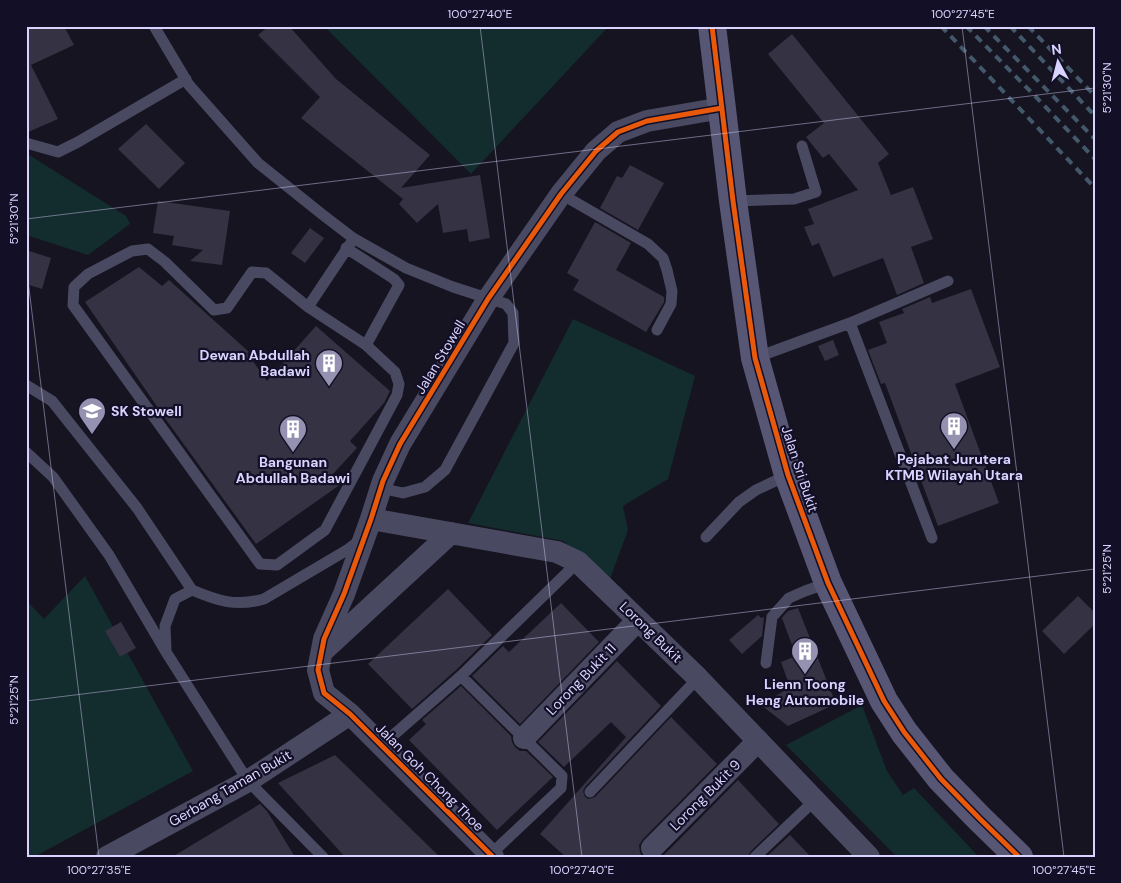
<svg xmlns="http://www.w3.org/2000/svg" width="1121" height="883" font-family="'DM Sans',sans-serif">
	<rect width="100%" height="100%" fill="#161421"/>
	<path fill="#132c2d" d="M 324,26 L 609,26 L 471,174 Z
		M 26,153 L 126,216 L 130,224 L 88,255 L 26,235 Z
		M 573,319 L 695,376 L 668,479 L 623,506 L 628,530 L 610,579 L 563,541 L 468,523 Z
		M 85,576 L 193,771 L 34,857 L 26,857 L 26,600 L 44,619 Z
		M 862,705 L 887,771 L 903,795 L 914,788 L 979,857 L 897,857 L 786,745 Z"/>
	<path fill="#343243" d="M 26,26 L 64,26 L 74,45 L 31,65 L 58,119 L 26,133 Z
		M 269,26 L 289,26 L 336,79 L 430,155 L 401,188 L 480,175 L 490,238 L 469,242 L 467,229 L 443,233 L 438,204 L 417,223 L 399,204 L 403,199 L 301,118 L 320,97 L 258,35 Z
		M 792,34 L 889,154 L 878,163 L 891,195 L 913,187 L 933,239 L 911,247 L 924,283 L 897,295 L 883,258 L 833,277 L 819,243 L 812,246 L 804,227 L 814,224 L 808,209 L 858,190 L 829,154 L 823,158 L 806,137 L 824,123 L 768,54 Z
		M 146,124 L 185,163 L 159,189 L 118,149 Z
		M 630,165 L 664,183 L 638,230 L 600,208 L 617,176 L 622,178 Z
		M 158,201 L 230,211 L 222,265 L 190,261 L 203,250 L 172,245 L 174,236 L 153,233 Z
		M 595,222 L 631,243 L 616,270 L 664,297 L 664,302 L 646,332 L 573,290 L 579,280 L 567,273 Z
		M 310,228 L 324,238 L 305,263 L 291,253 Z
		M 26,250 L 51,258 L 42,289 L 26,284 Z
		M 139,267 L 162,286 L 169,280 L 249,352 L 247,353 L 267,381 L 316,326 L 390,391 L 384,403 L 350,441 L 357,448 L 333,474 L 341,484 L 256,544 L 167,421 L 85,302 Z
		M 971,289 L 1000,367 L 955,384 L 999,503 L 938,526 L 885,383 L 881,384 L 868,350 L 887,343 L 879,322 L 904,313 L 902,309 L 930,297 L 932,303 Z
		M 833,340 L 839,355 L 825,361 L 818,346 Z
		M 448,589 L 492,635 L 456,670 L 412,709 L 368,664 Z
		M 1078,596 L 1095,613 L 1095,624 L 1064,654 L 1042,631 Z
		M 561,603 L 599,642 L 520,724 L 472,676 L 503,646 L 509,652 Z
		M 798,608 L 836,704 L 788,726 L 761,705 L 790,687 L 781,662 L 796,656 L 782,618 L 779,621 L 788,611 Z
		M 758,615 L 761,618 L 764,617 L 762,636 L 742,654 L 729,640 Z
		M 121,622 L 136,648 L 120,657 L 105,631 Z
		M 617,661 L 661,706 L 585,787 L 583,791 L 585,797 L 589,799 L 595,797 L 671,717 L 717,764 L 643,839 L 639,845 L 640,852 L 642,857 L 566,857 L 540,834 L 626,737 L 611,722 L 564,767 L 538,742 Z
		M 461,686 L 511,736 L 512,742 L 515,747 L 520,751 L 526,751 L 553,777 L 497,830 L 409,740 L 426,724 L 422,720 Z
		M 335,755 L 440,857 L 345,857 L 278,783 Z
		M 738,780 L 779,824 L 750,852 L 748,857 L 662,857 Z
		M 260,804 L 267,811 L 295,857 L 172,857 Z
		M 790,835 L 811,857 L 766,857 Z"/>
	<g fill="none" stroke-linecap="round" stroke-linejoin="round">
		<path stroke="#4a4962" stroke-width="11" d="M 154,26 L 189,85 L 258,163 L 323,215 L 353,238 L 406,268 L 453,287 L 506,304 L 513,313 L 514,343 L 445,470 L 425,487 L 403,493 L 380,488
			M 26,143 L 58,152 L 78,142 L 186,79
			M 561,194 L 648,244 L 663,258 L 667,270 L 672,291 L 671,304 L 657,330
			M 733,201 L 794,199 L 816,192 L 802,146
			M 346,248 L 394,279 L 399,285 L 366,345
			M 148,249 L 165,262 L 214,310 L 227,308 L 252,272 L 266,273 L 308,307 L 366,345 L 395,372 L 399,384 L 397,395 L 325,530 L 277,565 L 260,564 L 73,305 L 74,287 L 88,274 L 132,251 Z
			M 308,307 L 350,244
			M 850,323 L 932,538
			M 755,358 L 850,323 L 948,281
			M 26,385 L 52,401 L 137,508 L 192,590 L 175,599 L 165,626 L 166,650
			M 26,452 L 53,477 L 109,555 L 166,652 L 248,781 L 323,857
			M 706,537 L 739,502 L 756,490 L 788,475
			M 192,590 C 218,601 236,607 264,599 L 347,550 L 360,540
			M 766,663 L 772,617 L 789,598 L 805,591 L 828,583
			M 461,676 L 562,776 L 561,788 L 491,854
			M 382,745 L 461,676 L 578,562
			M 590,792 L 698,678
			M 755,857 L 815,800"/>
		<path stroke="#4a4962" stroke-width="22" d="M 371,519 L 557,552 L 578,562 L 698,678 L 869,857
			M 323,651 L 451,533
			M 524,738 L 638,620
			M 652,848 L 758,741
			M 107,857 L 248,781 L 350,714
			M 493,857 L 350,714 L 324,693 L 318,670 L 324,639 L 344,594 L 371,519 L 383,481 L 400,444 L 488,299 L 561,194 L 596,151 L 618,132 L 647,121 L 722,108"/>
		<path stroke="#575674" stroke-width="28" d="M 712,26 L 733,201 L 755,358 L 788,475 L 828,583 L 884,701 L 904,732 L 941,779 L 979,818 L 1019,857"/>
		<path stroke="#43596b" stroke-width="4" stroke-dasharray="8 6" stroke-linecap="butt" d="M 941,26 L 1095,188
			M 966,26 L 1036,97 L 1095,159
			M 984,26 L 1095,139
			M 1010,26 L 1095,116
			M 1028,26 L 1095,96"/>
		<g stroke="#130f26" stroke-width="8">
			<path id="cycleway" d="M 712,26 L 733,201 L 755,358 L 788,475 L 828,583 L 884,701 L 904,732 L 941,779 L 979,818 L 1019,857
				M 493,857 L 350,714 L 324,693 L 318,670 L 324,639 L 344,594 L 371,519 L 383,481 L 400,444 L 488,299 L 561,194 L 596,151 L 618,132 L 647,121 L 722,108"/>
		</g>
		<use href="#cycleway" stroke="#e8590c" stroke-width="5"/>
	</g>
	<path fill="none" stroke="#d9d4ff" stroke-width="1" stroke-opacity="0.45" d="M 480,26 L 582,857M 962,26 L 1064,857M 26,219 L 1095,88M 26,264 L 99,857M 26,701 L 1095,569"/>
	<defs>
		<g id="building-pin" transform="scale(1.4375)"><path d="M0 17L-7.5 6A9.5 9.5 0 1 1 7.5 6Z" fill="#9591b1" stroke="#130f26"/><path d="M-4-6H4V6H1V3H-1V6H-4ZM-2.5-4.3h1.7v1.8h-1.7ZM.8-4.3h1.7v1.8H.8ZM-2.5-1h1.7V.8h-1.7ZM.8-1h1.7V.8H.8Z" fill="#fff"/></g>
		<g id="school-pin" transform="scale(1.4375)"><path d="M0 17L-7.5 6A9.5 9.5 0 1 1 7.5 6Z" fill="#9591b1" stroke="#130f26"/><path d="M0-5L7-2L0 1L-7-2ZM-4 1L0 2.5L4 1V4Q0 6-4 4Z" fill="#fff"/></g>
	</defs>
	<g fill-rule="evenodd">
		<use href="#building-pin" x="329" y="363"/>
		<use href="#school-pin" x="92" y="411"/>
		<use href="#building-pin" x="954" y="426"/>
		<use href="#building-pin" x="293" y="429"/>
		<use href="#building-pin" x="805" y="651"/>
	</g>
	<g text-anchor="middle" dominant-baseline="central" stroke-width="4.5" stroke-linejoin="round" paint-order="stroke">
		<g font-size="14" font-weight="bold" fill="#d9d4ff" stroke="#130f26">
			<text x="310" y="355" text-anchor="end">Dewan Abdullah<tspan x="310" dy="16">Badawi</tspan></text>
			<text x="111" y="411" text-anchor="start">SK Stowell</text>
			<text x="954" y="459">Pejabat Jurutera<tspan x="954" dy="16">KTMB Wilayah Utara</tspan></text>
			<text x="293" y="462">Bangunan<tspan x="293" dy="16">Abdullah Badawi</tspan></text>
			<text x="805" y="684">Lienn Toong<tspan x="805" dy="16">Heng Automobile</tspan></text>
		</g>
		<g font-size="14" fill="#d9d4ff" stroke="#130f26">
			<text transform="translate(440 357) rotate(-59)">Jalan Stowell</text>
			<text transform="translate(800 469) rotate(72)">Jalan Sri Bukit</text>
			<text transform="translate(651 632) rotate(44)">Lorong Bukit</text>
			<text transform="translate(581 679) rotate(-46)">Lorong Bukit 11</text>
			<text transform="translate(430 777) rotate(45)">Jalan Goh Chong Thoe</text>
			<text transform="translate(230 788) rotate(-30)">Gerbang Taman Bukit</text>
			<text transform="translate(705 795) rotate(-45)">Lorong Bukit 9</text>
		</g>
	</g>
	<rect width="1121" height="883" fill="none" stroke="#130f26" stroke-width="55"/>
	<g transform="translate(1058 62) rotate(353)" stroke="#130f26" stroke-width="4" paint-order="stroke">
	<path d="M0-4L9 19L0 12L-9 19Z" fill="#d9d4ff"/>
	<text y="-8" font-size="14" font-weight="bold" text-anchor="middle" fill="#d9d4ff">N</text>
	</g>
	<rect x="28" y="28" width="1066" height="828" fill="none" stroke="#d9d4ff" stroke-width="2"/>
	<g font-size="12" text-anchor="middle" fill="#d9d4ff">
		<text x="480" y="18">100°27'40"E</text>
		<text x="963" y="18">100°27'45"E</text>
		<text transform="translate(1107 88) rotate(-90)" y="4">5°21'30"N</text>
		<text transform="translate(14 219) rotate(-90)" y="4">5°21'30"N</text>
		<text transform="translate(1107 569) rotate(-90)" y="4">5°21'25"N</text>
		<text transform="translate(14 700) rotate(-90)" y="4">5°21'25"N</text>
		<text x="99" y="874">100°27'35"E</text>
		<text x="582" y="874">100°27'40"E</text>
		<text x="1064" y="874">100°27'45"E</text>
	</g>
</svg>
